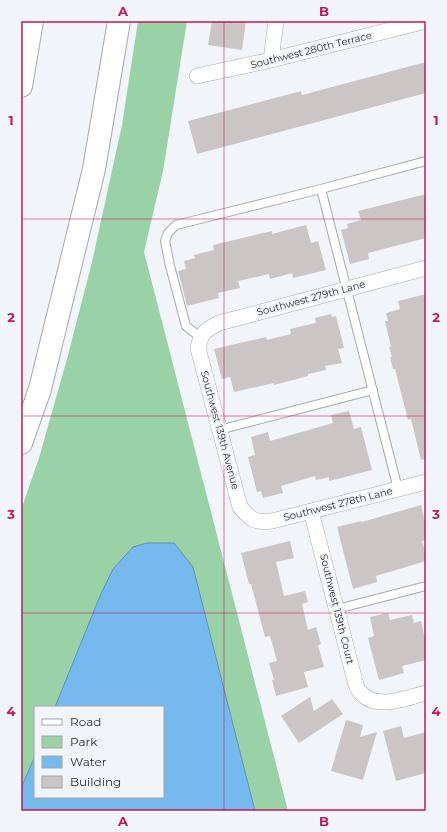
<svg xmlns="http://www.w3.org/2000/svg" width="447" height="832" font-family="Montserrat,sans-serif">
	<rect width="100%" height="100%" fill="#f1f4f8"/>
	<path fill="#99d2a6" d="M 138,21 L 187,21 L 163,171 L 144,252 L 288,811 L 255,811 L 193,567 L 100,596 L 55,707 L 35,707 L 35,756 L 21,788 L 21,510 L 39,458 L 67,359 L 92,262 L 122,125 Z"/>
	<path fill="#75b9ee" stroke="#6090b5" d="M 147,543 L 174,543 L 193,567 L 255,811 L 21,811 L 21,788 L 35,756 L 35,797 L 163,797 L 163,707 L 55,707 L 100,596 L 113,569 L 133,547 Z"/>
	<path fill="#cbc6c5" d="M 212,21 L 246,21 L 242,50 L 208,45 Z
		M 426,62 L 426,93 L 197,154 L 188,121 L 301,91 L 302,95 Z
		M 426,194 L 426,238 L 368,253 L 369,259 L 350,264 L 341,230 L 348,228 L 347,224 L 361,220 L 358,211 Z
		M 306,225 L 311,243 L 318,241 L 326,270 L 293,278 L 292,273 L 270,279 L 269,274 L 238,281 L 240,288 L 218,293 L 219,298 L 187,306 L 178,271 L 186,269 L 184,261 L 195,258 L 194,255 L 214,250 L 213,245 L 272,231 L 272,234 Z
		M 426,294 L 426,459 L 421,460 L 411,419 L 408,420 L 395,369 L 393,369 L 390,357 L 392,357 L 389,347 L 391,347 L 385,321 L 388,321 L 386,313 L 400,309 L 398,301 Z
		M 331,314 L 332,317 L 336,316 L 344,348 L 338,349 L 342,363 L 325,366 L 326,370 L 308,374 L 308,376 L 274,385 L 274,383 L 234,392 L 230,377 L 222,379 L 214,349 L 266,337 L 267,340 L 291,334 L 290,329 L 316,323 L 315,318 Z
		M 349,411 L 354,429 L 361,427 L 372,470 L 329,481 L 329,477 L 316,480 L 315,476 L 281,486 L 283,493 L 263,498 L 261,491 L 257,492 L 248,457 L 255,455 L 251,437 L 268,432 L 270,441 L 333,423 L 331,415 Z
		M 421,505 L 426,526 L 426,540 L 422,541 L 426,555 L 426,561 L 376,576 L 377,582 L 353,589 L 337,527 L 361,521 L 362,522 Z
		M 290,541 L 294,558 L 276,562 L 284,596 L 305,591 L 308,602 L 302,604 L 308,630 L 316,627 L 321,644 L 318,645 L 324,667 L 304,672 L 308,687 L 276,696 L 272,680 L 274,680 L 269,663 L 277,661 L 270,636 L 265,637 L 251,584 L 249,584 L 241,553 Z
		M 388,613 L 390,620 L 412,615 L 414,623 L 421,621 L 426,644 L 426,660 L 402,666 L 404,673 L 379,680 L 368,638 L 374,636 L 370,617 Z
		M 310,697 L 314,711 L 332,699 L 343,714 L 299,743 L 281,716 Z
		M 346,720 L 363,725 L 360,737 L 377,732 L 363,780 L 331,771 Z
		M 401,726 L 404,738 L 426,732 L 426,773 L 396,781 L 383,731 Z"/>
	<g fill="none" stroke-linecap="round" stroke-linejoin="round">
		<g stroke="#a6a9ac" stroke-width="10">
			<path id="lane" d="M 321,189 L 398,489
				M 200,337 L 186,326 L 170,266 L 165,241 L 168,233 L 176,225 L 321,189 L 426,161
				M 219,430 L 373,390
				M 337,609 L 426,586"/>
		</g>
		<g stroke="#a6a9ac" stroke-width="16">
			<path id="street" d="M 271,60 L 276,21
				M 197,76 L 271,60 L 426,21
				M 426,268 L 219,323 C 205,331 201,332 198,348 L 240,507 C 251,520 255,523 272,521 L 426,482
				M 311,511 L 355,681 C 356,684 357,690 360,692 C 376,711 406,698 426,693"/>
		</g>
		<g stroke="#a6a9ac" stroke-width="24">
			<path id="highway" d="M 21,86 L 32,21
				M 21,443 L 40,389 L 94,169 L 119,21"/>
		</g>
		<use href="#lane" stroke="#fff" stroke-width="8"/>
		<use href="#street" stroke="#fff" stroke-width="15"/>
		<use href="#highway" stroke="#fff" stroke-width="22"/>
	</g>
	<path fill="none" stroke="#c2185b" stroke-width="1" stroke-opacity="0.55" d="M 224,21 L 224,811M 21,219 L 426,219M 21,416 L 426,416M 21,613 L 426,613"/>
	<g text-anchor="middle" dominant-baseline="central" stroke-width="4" stroke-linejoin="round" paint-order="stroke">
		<g font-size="10" fill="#2e2f31" stroke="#f1f4f8">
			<text transform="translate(311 50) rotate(-14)">Southwest 280th Terrace</text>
			<text transform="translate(311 298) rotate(-15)">Southwest 279th Lane</text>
			<text transform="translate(220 430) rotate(75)">Southwest 139th Avenue</text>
			<text transform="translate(338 504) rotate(-14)">Southwest 278th Lane</text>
			<text transform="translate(337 609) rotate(76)">Southwest 139th Court</text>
		</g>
	</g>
	<rect width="447" height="832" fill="none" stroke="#f1f4f8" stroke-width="44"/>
	<rect x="34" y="706" width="130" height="92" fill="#f1f4f8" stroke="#a3a5a8"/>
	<rect x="42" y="719" width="20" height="6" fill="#ffffff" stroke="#a3a5a8"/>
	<text x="70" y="726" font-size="12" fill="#2e2f31">Road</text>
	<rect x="42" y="736" width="20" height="12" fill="#99d2a6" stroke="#a3a5a8"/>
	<text x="70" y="746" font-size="12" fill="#2e2f31">Park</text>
	<rect x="42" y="756" width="20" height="12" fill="#75b9ee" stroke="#a3a5a8"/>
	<text x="70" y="766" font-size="12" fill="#2e2f31">Water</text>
	<rect x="42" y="776" width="20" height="12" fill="#cbc6c5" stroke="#a3a5a8"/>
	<text x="70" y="786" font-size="12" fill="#2e2f31">Building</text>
	<rect x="22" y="22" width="403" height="788" fill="none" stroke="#c2185b" stroke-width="1.5"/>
	<g font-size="13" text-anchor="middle" font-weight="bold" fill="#c2185b">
		<text x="123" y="16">A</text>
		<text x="324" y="16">B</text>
		<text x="11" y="125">1</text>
		<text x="436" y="125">1</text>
		<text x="11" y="322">2</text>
		<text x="436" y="322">2</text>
		<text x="11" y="519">3</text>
		<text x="436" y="519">3</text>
		<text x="11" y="716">4</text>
		<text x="436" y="716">4</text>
		<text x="123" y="826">A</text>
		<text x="324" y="826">B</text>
	</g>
</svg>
